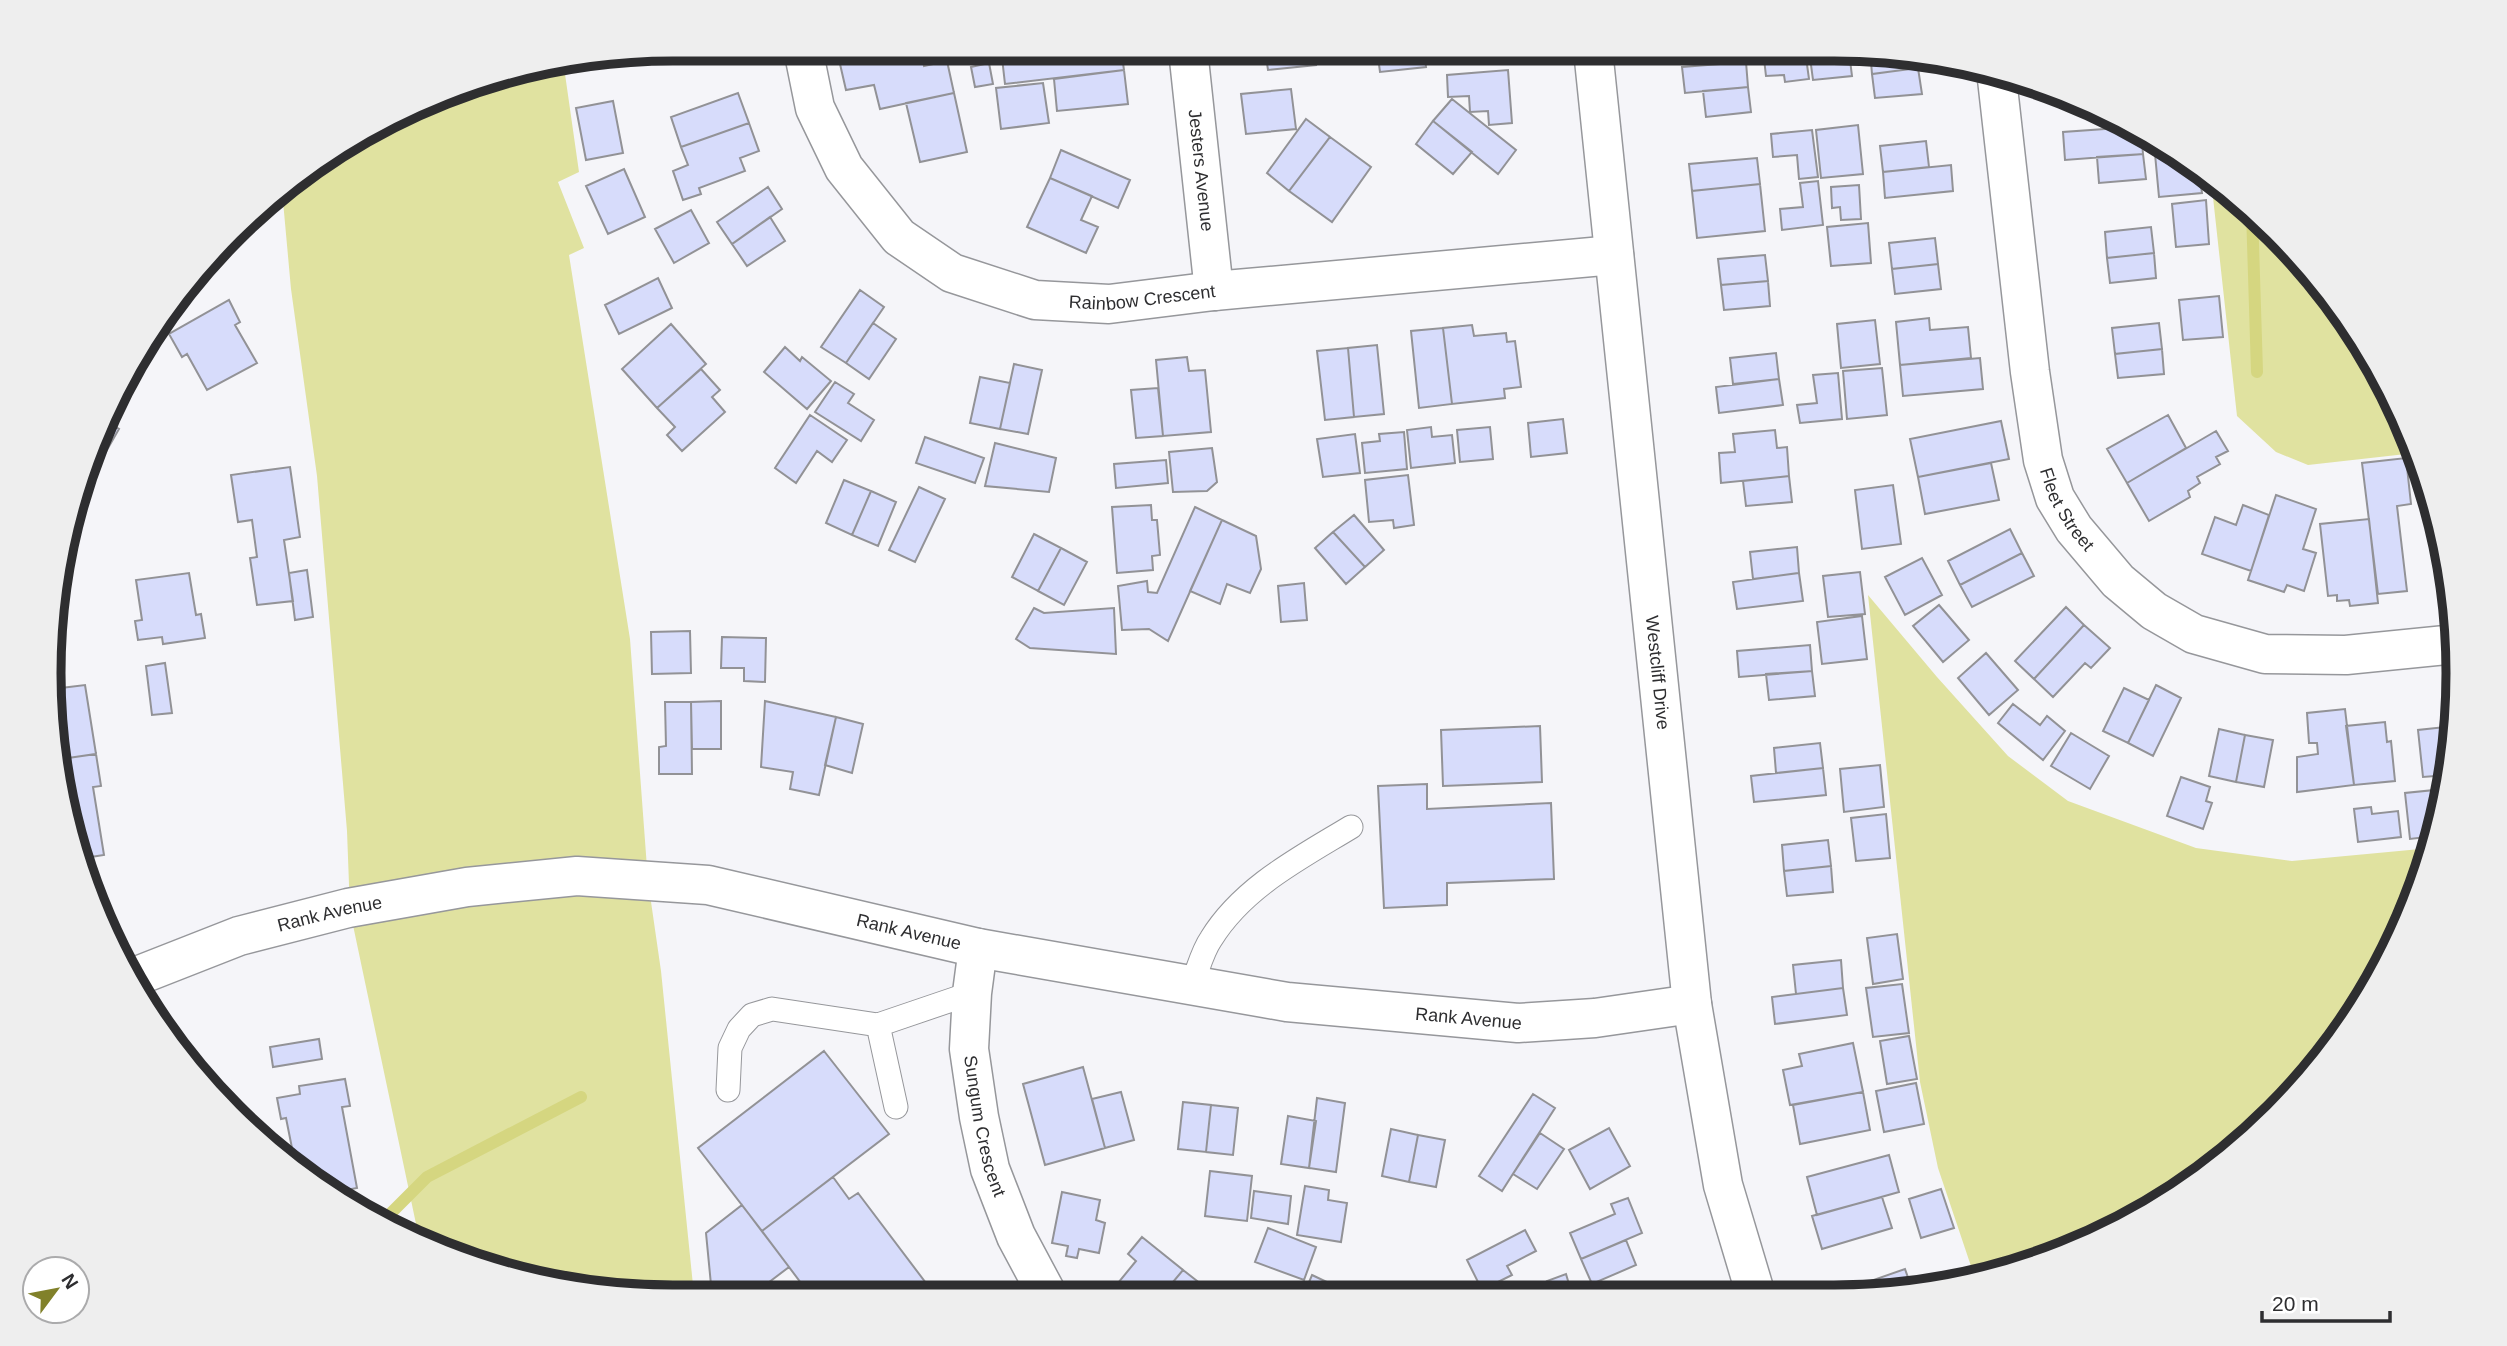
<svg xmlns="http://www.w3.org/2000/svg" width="2507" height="1346" font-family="Arial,sans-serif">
	<rect width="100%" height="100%" fill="#f5f5f9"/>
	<path fill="#e0e2a0" d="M 564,67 L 579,172 L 558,182 L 584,248 L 569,255 L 630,639 L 648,881 L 661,971 L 694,1295 L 633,1296 L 511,1276 L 419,1238 L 350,911 L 347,831 L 317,476 L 291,289 L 282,190 L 293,178 L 472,82 Z
		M 2211,179 L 2245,204 L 2329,293 L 2393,397 L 2415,453 L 2308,465 L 2276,452 L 2237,416 Z
		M 1868,595 L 1937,677 L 2008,756 L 2068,801 L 2196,848 L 2292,861 L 2431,848 L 2425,873 L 2375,985 L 2303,1085 L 2181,1192 L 2035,1264 L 1975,1278 L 1938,1168 L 1920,1082 Z"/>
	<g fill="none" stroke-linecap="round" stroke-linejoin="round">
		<path stroke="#d5d680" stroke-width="12" d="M 2252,211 L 2257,372
			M 382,1222 L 427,1177 L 581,1097"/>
	</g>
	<path fill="#d7dcfb" stroke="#929296" stroke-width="2" d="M 673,49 L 712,49 L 713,57 L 664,62 L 663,51 Z
		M 914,49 L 921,49 L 924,66 L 947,61 L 954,93 L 880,109 L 874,85 L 846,90 L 840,64 Z
		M 1001,49 L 1121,49 L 1124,70 L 1005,84 Z
		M 1265,50 L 1314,50 L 1316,65 L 1268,70 Z
		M 1377,50 L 1424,50 L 1426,67 L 1380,72 Z
		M 1436,50 L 1466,50 L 1437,53 Z
		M 1763,50 L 1805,50 L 1809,79 L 1785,82 L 1784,75 L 1766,76 Z
		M 1809,50 L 1856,50 L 1849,52 L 1852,76 L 1813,80 Z
		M 1870,50 L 1917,57 L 1918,68 L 1872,74 Z
		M 1746,62 L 1748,87 L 1685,93 L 1682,67 Z
		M 989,63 L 993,84 L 975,87 L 971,67 Z
		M 1918,68 L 1922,94 L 1875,98 L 1872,74 Z
		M 1124,70 L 1128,104 L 1057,111 L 1054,79 Z
		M 1508,70 L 1512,123 L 1489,125 L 1488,111 L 1470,112 L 1469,96 L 1448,97 L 1447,75 Z
		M 1043,83 L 1049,123 L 1001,129 L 996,88 Z
		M 1748,87 L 1751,112 L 1706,117 L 1703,91 Z
		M 1291,89 L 1296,129 L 1246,134 L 1241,94 Z
		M 738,93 L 749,123 L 681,147 L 671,117 Z
		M 954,93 L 967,152 L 920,162 L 906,103 Z
		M 1452,99 L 1516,150 L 1498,174 L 1433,121 Z
		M 613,101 L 623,153 L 586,160 L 576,108 Z
		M 1306,119 L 1330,137 L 1289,191 L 1267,173 Z
		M 1433,121 L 1472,152 L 1453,174 L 1416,144 Z
		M 749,123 L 759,151 L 740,158 L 745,171 L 699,188 L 701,194 L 683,200 L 673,171 L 688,165 L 681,147 Z
		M 1858,125 L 1863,174 L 1821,178 L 1816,130 Z
		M 2133,127 L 2141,131 L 2143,154 L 2065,160 L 2063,132 Z
		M 1812,130 L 1818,177 L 1799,179 L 1797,155 L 1773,157 L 1771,134 Z
		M 1330,137 L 1371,167 L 1332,222 L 1289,191 Z
		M 1926,141 L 1929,167 L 1883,172 L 1880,146 Z
		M 1061,150 L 1130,180 L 1118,208 L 1050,178 Z
		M 2173,152 L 2199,171 L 2202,193 L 2159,197 L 2155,154 Z
		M 2143,154 L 2146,179 L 2099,183 L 2097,157 Z
		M 1757,158 L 1760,184 L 1692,191 L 1689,164 Z
		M 1951,165 L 1953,191 L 1885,198 L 1883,172 Z
		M 624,169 L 645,217 L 608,234 L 586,186 Z
		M 1050,178 L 1092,196 L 1081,220 L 1098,227 L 1086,253 L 1027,227 Z
		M 1818,181 L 1823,225 L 1782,230 L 1780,209 L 1803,207 L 1800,183 Z
		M 1760,184 L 1765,231 L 1697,238 L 1692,191 Z
		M 1859,185 L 1861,219 L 1841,220 L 1840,207 L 1832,208 L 1831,187 Z
		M 768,187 L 782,209 L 732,244 L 717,222 Z
		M 2206,200 L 2209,244 L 2176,247 L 2172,204 Z
		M 691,210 L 709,243 L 674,263 L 655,229 Z
		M 770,217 L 785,241 L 747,266 L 732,244 Z
		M 1868,223 L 1871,263 L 1831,266 L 1827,227 Z
		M 2151,227 L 2154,253 L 2107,258 L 2105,232 Z
		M 1935,238 L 1938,264 L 1892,269 L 1889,243 Z
		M 2154,253 L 2156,278 L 2110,283 L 2107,258 Z
		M 1765,255 L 1768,281 L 1721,285 L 1718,259 Z
		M 1938,264 L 1941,289 L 1895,294 L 1892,269 Z
		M 658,278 L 672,308 L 619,334 L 605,305 Z
		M 1768,281 L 1770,306 L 1724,310 L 1721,285 Z
		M 860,290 L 884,307 L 846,363 L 821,347 Z
		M 2219,296 L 2223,337 L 2183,340 L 2179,300 Z
		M 229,300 L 240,322 L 235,325 L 257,363 L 207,390 L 187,354 L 182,357 L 169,334 Z
		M 178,301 L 181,307 L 166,315 L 165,315 Z
		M 1929,318 L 1930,330 L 1968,327 L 1971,358 L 1900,365 L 1896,322 Z
		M 1875,320 L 1880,364 L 1841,368 L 1837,324 Z
		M 873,323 L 896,339 L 869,379 L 846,363 Z
		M 2159,323 L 2162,349 L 2115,354 L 2112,328 Z
		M 671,324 L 706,364 L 657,408 L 622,369 Z
		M 1472,325 L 1474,336 L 1506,333 L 1507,342 L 1515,341 L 1521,387 L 1504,389 L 1505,398 L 1452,404 L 1443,328 Z
		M 1443,328 L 1452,404 L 1419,408 L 1411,331 Z
		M 1377,345 L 1384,414 L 1354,417 L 1348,348 Z
		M 785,347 L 800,361 L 802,357 L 831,381 L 807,409 L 764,372 Z
		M 1348,348 L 1354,417 L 1325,420 L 1317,351 Z
		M 2162,349 L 2164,374 L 2118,378 L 2115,354 Z
		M 1776,353 L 1779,379 L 1733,384 L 1730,358 Z
		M 1187,357 L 1189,371 L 1205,370 L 1211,432 L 1163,436 L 1156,360 Z
		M 1980,358 L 1983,389 L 1903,396 L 1900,365 Z
		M 1014,364 L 1042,370 L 1028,434 L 1000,429 Z
		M 1882,368 L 1887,415 L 1847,419 L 1843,371 Z
		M 701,369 L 720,390 L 712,397 L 725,412 L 682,451 L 667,435 L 675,427 L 657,408 Z
		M 1838,373 L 1842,419 L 1800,423 L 1797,405 L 1817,403 L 1813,375 Z
		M 980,377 L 1010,383 L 1000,429 L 970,423 Z
		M 1779,379 L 1783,405 L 1719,413 L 1716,387 Z
		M 835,382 L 854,394 L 848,403 L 874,420 L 861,441 L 815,412 Z
		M 1158,388 L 1163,436 L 1136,438 L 1131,390 Z
		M 810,415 L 847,440 L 832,462 L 817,451 L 796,483 L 775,468 Z
		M 2168,415 L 2186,448 L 2127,483 L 2107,449 Z
		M 1563,419 L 1567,453 L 1531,457 L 1528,423 Z
		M 2001,421 L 2009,459 L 1918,477 L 1910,439 Z
		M 110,424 L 119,429 L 99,464 L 93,461 Z
		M 1431,427 L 1432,437 L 1452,435 L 1455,463 L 1411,468 L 1407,430 Z
		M 1490,427 L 1493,459 L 1460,462 L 1457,430 Z
		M 1775,430 L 1777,448 L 1787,447 L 1789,476 L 1721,483 L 1719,453 L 1735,452 L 1733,434 Z
		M 2216,431 L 2228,451 L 2216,457 L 2220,464 L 2197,477 L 2200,483 L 2188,491 L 2190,497 L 2149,521 L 2127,483 Z
		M 1404,432 L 1407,469 L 1365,473 L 1362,443 L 1380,441 L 1379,434 Z
		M 1355,434 L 1360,473 L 1323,477 L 1317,439 Z
		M 925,437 L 984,458 L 975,483 L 916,463 Z
		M 995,443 L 1056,458 L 1049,492 L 985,486 Z
		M 1212,448 L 1217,482 L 1207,491 L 1173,492 L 1169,452 Z
		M 2406,458 L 2411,504 L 2397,506 L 2407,591 L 2378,594 L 2362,463 Z
		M 1166,460 L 1168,483 L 1116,488 L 1114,464 Z
		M 1991,463 L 1999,500 L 1925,514 L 1918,477 Z
		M 290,467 L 300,537 L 284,540 L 293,601 L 257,605 L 250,558 L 257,557 L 252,520 L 238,522 L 231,475 Z
		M 1408,475 L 1414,525 L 1394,528 L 1393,520 L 1369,522 L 1365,480 Z
		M 1789,476 L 1792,502 L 1746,506 L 1743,481 Z
		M 844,480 L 871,491 L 852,535 L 826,523 Z
		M 1893,485 L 1901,544 L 1862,549 L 1855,490 Z
		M 919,487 L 945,499 L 915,562 L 889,550 Z
		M 871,491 L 896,502 L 878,546 L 852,535 Z
		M 2276,495 L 2316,509 L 2303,549 L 2316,553 L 2304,591 L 2287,585 L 2284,592 L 2248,580 Z
		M 1151,505 L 1152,520 L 1157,520 L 1160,555 L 1152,556 L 1153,570 L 1117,573 L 1112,507 Z
		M 2243,505 L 2269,515 L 2251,571 L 2202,554 L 2215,517 L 2236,525 Z
		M 1195,507 L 1222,520 L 1168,641 L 1149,629 L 1122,630 L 1118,586 L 1147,581 L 1148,592 L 1157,593 Z
		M 1354,515 L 1384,550 L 1365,567 L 1333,532 Z
		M 2369,519 L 2378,603 L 2350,606 L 2349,600 L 2337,601 L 2337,595 L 2328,596 L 2320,524 Z
		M 1222,520 L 1256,536 L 1261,569 L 1250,593 L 1227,584 L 1220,604 L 1190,591 Z
		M 2010,529 L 2022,553 L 1960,585 L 1948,561 Z
		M 1333,532 L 1365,567 L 1346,584 L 1315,548 Z
		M 1034,534 L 1061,548 L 1038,591 L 1012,577 Z
		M 1797,547 L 1799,573 L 1753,579 L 1750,552 Z
		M 1061,548 L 1087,562 L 1064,605 L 1038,591 Z
		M 2022,553 L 2034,576 L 1972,607 L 1960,585 Z
		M 1922,558 L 1942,595 L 1905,615 L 1885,577 Z
		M 307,570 L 313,617 L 295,620 L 289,573 Z
		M 1860,572 L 1865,614 L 1828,617 L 1823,576 Z
		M 189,573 L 196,615 L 201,614 L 205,638 L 163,644 L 162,637 L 138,640 L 135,621 L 142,620 L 136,580 Z
		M 1799,573 L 1803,601 L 1737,609 L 1733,582 Z
		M 1304,583 L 1307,620 L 1281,622 L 1278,586 Z
		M 1939,605 L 1969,640 L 1943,662 L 1913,626 Z
		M 2066,607 L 2084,625 L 2034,679 L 2015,661 Z
		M 1034,608 L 1044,613 L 1114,608 L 1116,654 L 1030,648 L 1016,639 Z
		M 1862,616 L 1867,659 L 1822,664 L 1817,622 Z
		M 2084,625 L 2110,648 L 2091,668 L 2085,663 L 2053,697 L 2034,679 Z
		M 690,631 L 691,673 L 652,674 L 651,632 Z
		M 722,637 L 766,638 L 765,682 L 744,681 L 744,668 L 721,668 Z
		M 1810,645 L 1812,671 L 1739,677 L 1737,651 Z
		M 1986,653 L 2018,690 L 1989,715 L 1958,678 Z
		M 165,663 L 172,713 L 152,715 L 146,666 Z
		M 1812,671 L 1815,696 L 1769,700 L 1766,674 Z
		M 85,685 L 96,754 L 61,759 L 50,714 L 53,689 Z
		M 2156,685 L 2181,698 L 2153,756 L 2128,743 Z
		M 2124,688 L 2149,700 L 2128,743 L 2103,731 Z
		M 721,701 L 721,749 L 692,749 L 691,702 Z
		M 765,701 L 836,717 L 819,795 L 790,789 L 793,772 L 761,767 Z
		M 665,702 L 691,702 L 692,774 L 659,774 L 659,747 L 666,746 Z
		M 2013,704 L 2040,725 L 2047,716 L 2065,731 L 2043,760 L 1998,723 Z
		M 2345,709 L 2354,785 L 2297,792 L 2297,757 L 2318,754 L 2317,743 L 2309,743 L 2307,713 Z
		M 836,717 L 863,724 L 852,773 L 825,765 Z
		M 2385,722 L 2387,742 L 2391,741 L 2395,781 L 2354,785 L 2346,726 Z
		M 1540,726 L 1542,782 L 1443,786 L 1441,730 Z
		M 2454,726 L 2453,754 L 2450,767 L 2445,727 Z
		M 2445,727 L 2450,767 L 2448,775 L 2423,777 L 2418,730 Z
		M 2219,729 L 2245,735 L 2236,782 L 2209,776 Z
		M 2071,733 L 2109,756 L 2090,789 L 2051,766 Z
		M 2245,735 L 2273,740 L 2264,787 L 2236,782 Z
		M 1820,743 L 1823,768 L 1776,773 L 1774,748 Z
		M 96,754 L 101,786 L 93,787 L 104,855 L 84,858 L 61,759 Z
		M 1880,765 L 1884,807 L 1844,812 L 1840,769 Z
		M 1823,768 L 1826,795 L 1754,802 L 1751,776 Z
		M 2181,777 L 2210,787 L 2206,801 L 2212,803 L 2203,829 L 2167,816 Z
		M 1427,784 L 1427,809 L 1551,803 L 1554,879 L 1447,883 L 1447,905 L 1384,908 L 1378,786 Z
		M 2445,789 L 2434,836 L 2410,839 L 2405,793 Z
		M 2371,807 L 2372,814 L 2398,811 L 2401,837 L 2358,842 L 2354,809 Z
		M 1886,814 L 1890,858 L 1856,861 L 1851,818 Z
		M 1828,840 L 1831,866 L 1784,871 L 1782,845 Z
		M 1831,866 L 1833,892 L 1787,896 L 1784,871 Z
		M 1897,934 L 1903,979 L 1873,984 L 1867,938 Z
		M 1841,960 L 1843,988 L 1796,994 L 1793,965 Z
		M 1902,984 L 1909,1033 L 1873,1037 L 1866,988 Z
		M 1843,988 L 1847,1015 L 1775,1024 L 1772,997 Z
		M 1909,1036 L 1917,1079 L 1887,1084 L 1880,1041 Z
		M 319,1039 L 322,1059 L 273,1067 L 270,1047 Z
		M 1853,1043 L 1863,1092 L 1790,1105 L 1783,1070 L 1802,1066 L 1799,1054 Z
		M 824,1051 L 889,1134 L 762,1231 L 698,1148 Z
		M 1083,1067 L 1105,1148 L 1045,1165 L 1023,1084 Z
		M 345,1079 L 350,1106 L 342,1107 L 357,1188 L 335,1192 L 294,1158 L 286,1118 L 281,1119 L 277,1098 L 300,1094 L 299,1086 Z
		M 1916,1083 L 1924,1124 L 1884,1132 L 1876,1091 Z
		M 1121,1092 L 1134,1140 L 1105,1148 L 1092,1099 Z
		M 1863,1092 L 1870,1130 L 1800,1144 L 1793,1105 Z
		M 1533,1094 L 1555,1108 L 1502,1191 L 1479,1176 Z
		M 1317,1098 L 1345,1103 L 1336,1172 L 1309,1168 Z
		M 1183,1102 L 1211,1105 L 1206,1152 L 1178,1149 Z
		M 1211,1105 L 1238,1108 L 1233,1155 L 1206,1152 Z
		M 1288,1116 L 1316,1121 L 1309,1168 L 1281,1164 Z
		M 1609,1128 L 1630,1166 L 1590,1189 L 1569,1150 Z
		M 1391,1129 L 1418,1135 L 1409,1182 L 1382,1176 Z
		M 1540,1133 L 1564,1149 L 1537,1189 L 1513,1174 Z
		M 1418,1135 L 1445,1140 L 1436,1187 L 1409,1182 Z
		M 1889,1155 L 1899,1192 L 1817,1215 L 1807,1177 Z
		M 1210,1171 L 1252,1176 L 1247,1221 L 1205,1216 Z
		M 833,1177 L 849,1199 L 858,1193 L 935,1295 L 810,1295 L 762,1231 Z
		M 1305,1186 L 1329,1190 L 1328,1200 L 1347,1203 L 1341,1242 L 1297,1235 Z
		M 1941,1189 L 1954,1228 L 1921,1238 L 1909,1199 Z
		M 1254,1191 L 1291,1196 L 1288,1224 L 1251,1218 Z
		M 1062,1192 L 1100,1200 L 1096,1220 L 1105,1223 L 1099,1253 L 1079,1249 L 1077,1258 L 1066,1256 L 1068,1246 L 1052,1243 Z
		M 1882,1197 L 1892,1228 L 1822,1249 L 1812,1216 Z
		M 1628,1198 L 1642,1233 L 1581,1259 L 1570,1233 L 1615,1214 L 1611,1204 Z
		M 742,1205 L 789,1267 L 752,1295 L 712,1295 L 706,1233 Z
		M 1268,1228 L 1316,1247 L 1304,1280 L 1255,1262 Z
		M 1525,1230 L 1536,1251 L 1507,1266 L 1512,1275 L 1482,1290 L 1467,1260 Z
		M 1142,1237 L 1183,1270 L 1163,1294 L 1109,1294 L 1136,1261 L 1128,1254 Z
		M 1626,1240 L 1636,1265 L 1592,1284 L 1581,1259 Z
		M 1905,1269 L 1913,1292 L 1862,1292 L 1859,1285 Z
		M 1183,1270 L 1206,1288 L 1202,1294 L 1163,1294 Z
		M 1566,1274 L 1571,1291 L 1552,1293 L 1547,1281 Z
		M 1312,1275 L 1348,1292 L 1347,1293 L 1304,1294 Z"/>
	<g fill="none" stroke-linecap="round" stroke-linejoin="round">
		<g stroke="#96979b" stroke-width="25">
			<path id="lane" d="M 1192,984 C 1198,970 1202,952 1211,939 C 1243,887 1300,858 1351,827
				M 878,1025 L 896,1107
				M 728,1090 L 730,1048 L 739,1029 L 752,1015 L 772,1009 L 878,1025 L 972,993"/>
		</g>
		<g stroke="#96979b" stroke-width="41">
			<g id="street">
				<path id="s1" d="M 803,49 L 815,108 L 844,168 L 899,237 L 952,273 L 1035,300 L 1109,304 L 1214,291 L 1614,255"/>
				<path id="s2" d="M 1188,50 L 1214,291"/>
				<path id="s3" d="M 1996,70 L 2030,372 L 2043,460 L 2055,498 L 2074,529 L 2118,581 L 2154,611 L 2194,634 L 2265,654 L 2346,655 L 2456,644"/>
				<path id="s4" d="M 978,948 L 972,993 L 969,1049 L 979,1117 L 990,1169 L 1016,1236 L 1047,1294"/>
				<path id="s5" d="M 137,976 L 239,936 L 348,908 L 467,887 L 577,876 L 708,885 L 978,948 L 1287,1002 L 1518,1023 L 1595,1018 L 1692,1004"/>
			</g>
		</g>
		<g stroke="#96979b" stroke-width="41">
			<g id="secondary">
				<path id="s6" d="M 1593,50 L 1692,1004 L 1723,1185 L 1755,1292"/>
			</g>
		</g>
		<use href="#lane" stroke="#fff" stroke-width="23"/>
		<use href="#street" stroke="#fff" stroke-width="38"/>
		<use href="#secondary" stroke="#fff" stroke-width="38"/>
	</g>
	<g text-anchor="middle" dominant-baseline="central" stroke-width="7" stroke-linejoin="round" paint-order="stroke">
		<g font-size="18" fill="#2e2e30" stroke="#fff">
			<text stroke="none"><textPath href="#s2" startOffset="121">Jesters Avenue</textPath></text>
			<text stroke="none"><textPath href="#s1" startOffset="474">Rainbow Crescent</textPath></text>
			<text stroke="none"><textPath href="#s3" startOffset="448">Fleet Street</textPath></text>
			<text stroke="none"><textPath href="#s6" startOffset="626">Westcliff Drive</textPath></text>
			<text stroke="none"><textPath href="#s5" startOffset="203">Rank Avenue</textPath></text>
			<text stroke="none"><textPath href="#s5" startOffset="791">Rank Avenue</textPath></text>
			<text stroke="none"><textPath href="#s5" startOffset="1358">Rank Avenue</textPath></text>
			<text stroke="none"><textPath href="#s4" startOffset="180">Sungum Crescent</textPath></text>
		</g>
	</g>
	<path d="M0 0H2507V1346H0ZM673 61H1834A612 612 0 0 1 2446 673V673A612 612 0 0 1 1834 1285H673A612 612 0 0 1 61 673V673A612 612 0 0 1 673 61Z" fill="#eee" fill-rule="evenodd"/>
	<path fill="none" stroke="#2e2e30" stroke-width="9" d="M673 61H1834A612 612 0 0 1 2446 673V673A612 612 0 0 1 1834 1285H673A612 612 0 0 1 61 673V673A612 612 0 0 1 673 61Z"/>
	<g transform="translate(56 1290) rotate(58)"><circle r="33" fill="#ffffff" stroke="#ababac" stroke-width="2"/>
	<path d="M0-5L12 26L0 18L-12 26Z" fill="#81812a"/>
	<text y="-10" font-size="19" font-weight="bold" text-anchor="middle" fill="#2e2e30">N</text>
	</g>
	<path d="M2262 1311v10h128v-10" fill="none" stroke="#2e2e30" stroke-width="3.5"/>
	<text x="2272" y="1311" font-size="21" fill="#2e2e30" stroke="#ffffff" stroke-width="5" paint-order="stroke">20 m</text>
</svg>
